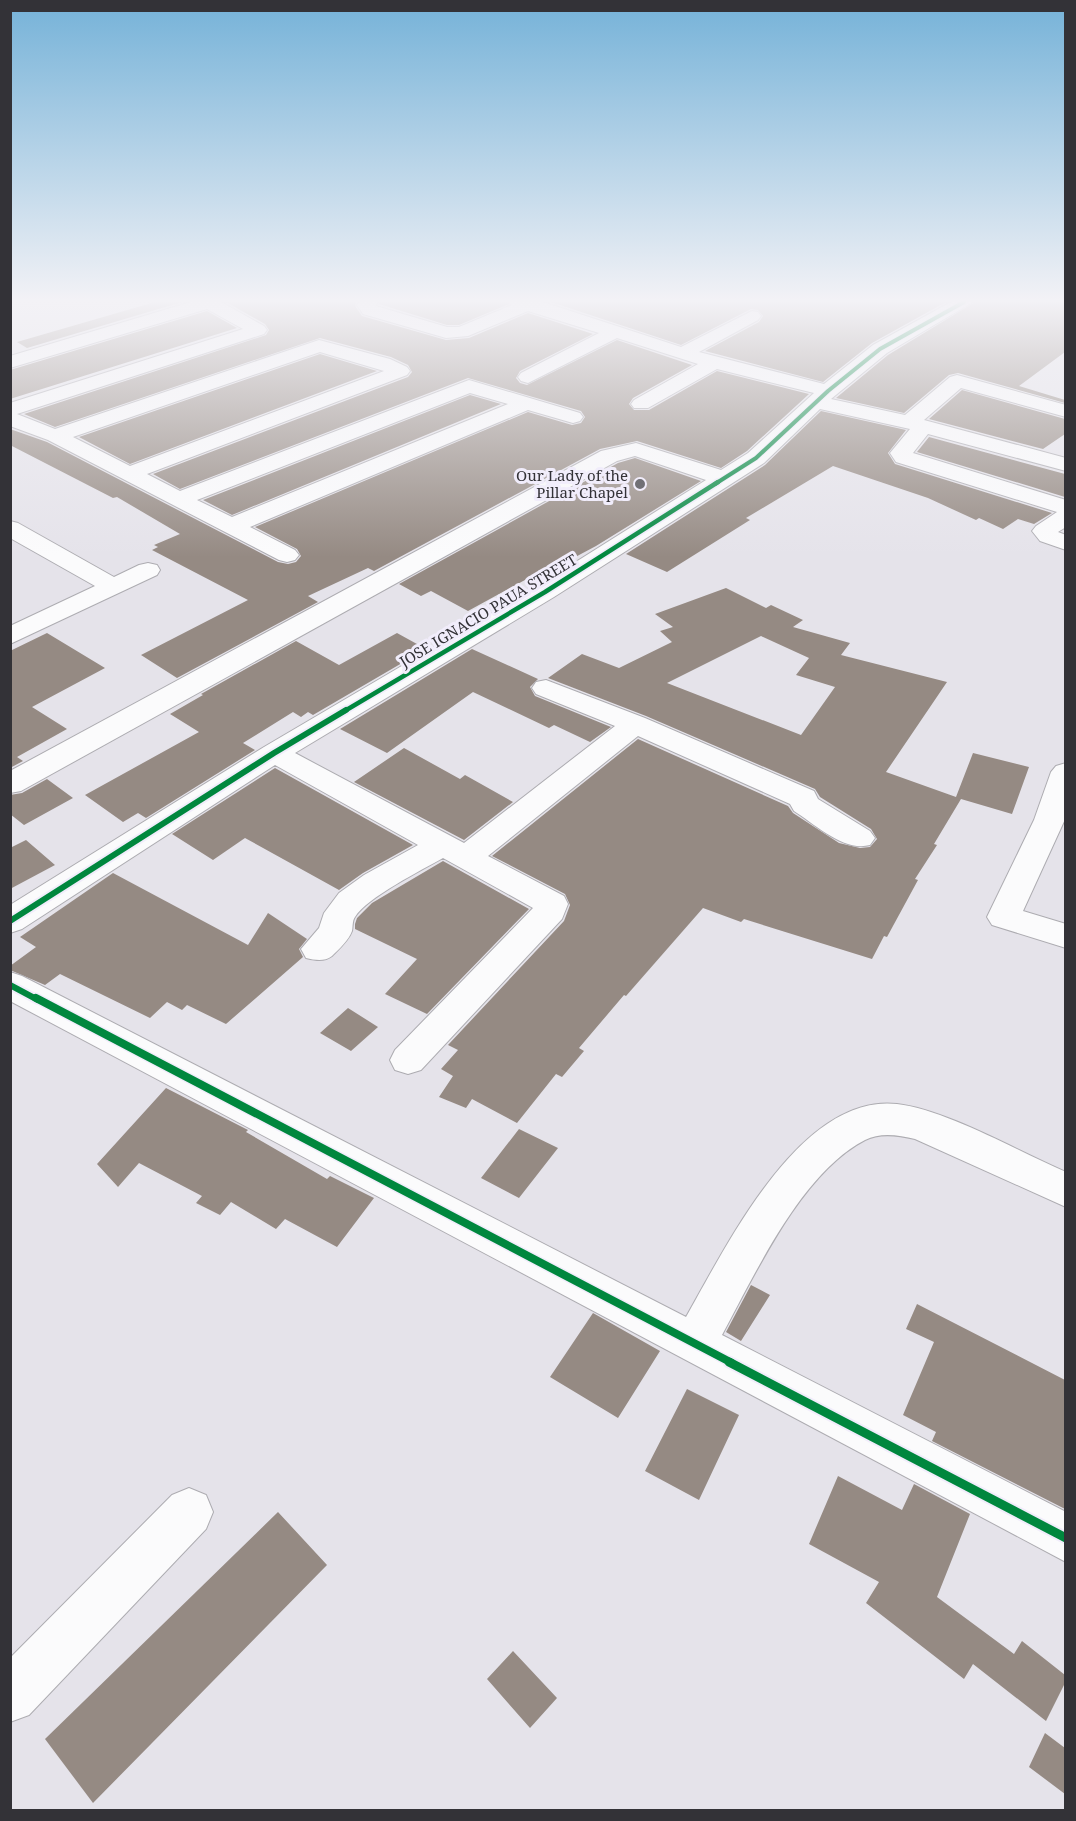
<svg xmlns="http://www.w3.org/2000/svg" width="1076" height="1821" font-family="'Noto Serif',serif">
	<rect width="100%" height="100%" fill="#e5e3ea"/>
	<path fill="#958a83" fill-rule="evenodd" d="M 155,302 L 182,302 L 27,348 L 17,342 Z
		M 226,302 L 356,302 L 355,306 L 362,316 L 446,340 L 469,338 L 528,313 L 593,334 L 520,371 L 516,378 L 520,383 L 527,385 L 617,340 L 692,365 L 633,398 L 629,404 L 634,410 L 649,410 L 717,371 L 809,394 L 747,451 L 721,468 L 637,441 L 600,449 L 374,571 L 368,568 L 308,596 L 318,602 L 177,678 L 141,655 L 248,600 L 152,550 L 158,547 L 154,545 L 180,534 L 117,497 L 113,498 L 10,445 L 10,429 L 47,442 L 278,562 L 288,564 L 296,562 L 301,556 L 297,549 L 255,527 L 528,412 L 572,425 L 581,423 L 585,417 L 581,411 L 468,378 L 180,489 L 153,474 L 408,377 L 412,372 L 408,365 L 391,357 L 320,338 L 55,427 L 24,414 L 266,335 L 269,330 L 265,324 Z
		M 379,302 L 508,302 L 509,304 L 459,325 L 447,325 L 379,304 Z
		M 551,302 L 946,302 L 872,343 L 823,382 L 705,351 L 759,322 L 763,316 L 758,310 L 751,309 L 681,345 Z
		M 975,302 L 1065,302 L 1065,352 L 1019,386 L 1065,400 L 1065,403 L 958,373 L 949,375 L 904,413 L 836,398 L 888,355 Z
		M 207,311 L 237,328 L 10,399 L 10,370 Z
		M 320,354 L 377,371 L 130,464 L 79,437 Z
		M 962,390 L 1065,419 L 1065,434 L 1043,449 L 929,419 Z
		M 470,395 L 501,404 L 232,515 L 203,500 Z
		M 821,411 L 906,430 L 888,453 L 895,464 L 1052,513 L 1034,524 L 1018,519 L 1003,529 L 979,518 L 976,520 L 928,498 L 833,466 L 746,518 L 750,520 L 667,572 L 626,554 L 765,465 Z
		M 929,437 L 1065,474 L 1065,497 L 917,452 Z
		M 635,458 L 701,481 L 596,546 L 549,571 L 545,569 L 468,611 L 431,591 L 421,596 L 399,584 L 618,463 Z
		M 726,588 L 766,608 L 771,605 L 803,620 L 793,627 L 850,643 L 841,655 L 947,682 L 886,772 L 956,797 L 973,753 L 1029,767 L 1012,814 L 961,799 L 934,844 L 937,845 L 915,879 L 918,880 L 887,937 L 884,936 L 872,959 L 744,919 L 741,922 L 703,908 L 626,996 L 624,995 L 579,1048 L 584,1051 L 562,1077 L 556,1074 L 517,1123 L 472,1099 L 466,1108 L 439,1097 L 453,1076 L 441,1069 L 458,1050 L 448,1045 L 564,921 L 570,905 L 565,894 L 492,856 L 638,739 L 788,806 L 793,813 L 839,843 L 860,848 L 870,847 L 877,839 L 871,829 L 820,797 L 815,789 L 646,716 L 548,678 L 582,654 L 619,668 L 672,642 L 660,631 L 673,627 L 655,614 ZM 761,636 L 809,658 L 796,675 L 835,687 L 801,735 L 667,683 Z
		M 47,633 L 105,668 L 32,707 L 67,729 L 17,757 L 23,761 L 10,768 L 10,651 Z
		M 397,633 L 426,649 L 313,715 L 308,712 L 301,717 L 293,712 L 243,743 L 255,750 L 146,818 L 138,813 L 123,822 L 85,795 L 199,732 L 170,714 L 203,695 L 201,694 L 296,641 L 339,665 Z
		M 472,649 L 538,679 L 530,687 L 535,696 L 611,727 L 590,742 L 554,725 L 549,728 L 473,692 L 387,753 L 340,729 Z
		M 404,748 L 460,779 L 465,775 L 513,802 L 464,840 L 354,782 Z
		M 275,768 L 413,845 L 363,873 L 339,890 L 245,838 L 213,860 L 172,834 Z
		M 47,779 L 73,798 L 24,825 L 10,814 L 10,795 L 22,793 Z
		M 26,840 L 55,865 L 10,889 L 10,848 Z
		M 443,861 L 529,909 L 427,1014 L 385,994 L 417,959 L 355,929 L 355,924 L 357,918 L 372,903 Z
		M 113,873 L 248,945 L 268,913 L 307,939 L 299,949 L 303,957 L 226,1024 L 187,1005 L 182,1010 L 167,1002 L 150,1018 L 60,974 L 45,985 L 10,970 L 10,966 L 36,947 L 20,937 Z
		M 348,1008 L 378,1027 L 351,1051 L 320,1033 Z
		M 166,1088 L 248,1130 L 246,1132 L 327,1179 L 330,1176 L 374,1198 L 337,1247 L 285,1219 L 276,1229 L 231,1202 L 220,1215 L 196,1203 L 202,1196 L 139,1163 L 118,1187 L 97,1164 Z
		M 519,1129 L 558,1148 L 519,1198 L 481,1178 Z
		M 751,1285 L 770,1295 L 741,1341 L 726,1332 Z
		M 917,1304 L 1065,1380 L 1065,1509 L 932,1441 L 936,1432 L 903,1415 L 934,1342 L 906,1329 Z
		M 593,1313 L 660,1351 L 618,1418 L 550,1377 Z
		M 687,1389 L 739,1415 L 699,1500 L 645,1471 Z
		M 838,1476 L 902,1510 L 914,1484 L 970,1514 L 937,1597 L 1014,1654 L 1022,1641 L 1065,1675 L 1065,1683 L 1046,1721 L 973,1664 L 964,1679 L 866,1603 L 879,1582 L 809,1544 Z
		M 278,1512 L 327,1565 L 93,1803 L 45,1739 Z
		M 513,1651 L 557,1698 L 530,1728 L 487,1679 Z
		M 1045,1733 L 1065,1748 L 1065,1794 L 1029,1767 Z"/>
	<g fill="none" stroke-linecap="round" stroke-linejoin="round">
		<g stroke="#adacb1" stroke-width="2">
			<path id="minor" d="M 191,302 L 221,302 L 264,326 L 267,330 L 264,334 L 17,414 L 55,429 L 319,340 L 390,359 L 407,367 L 410,371 L 407,375 L 147,474 L 180,491 L 469,380 L 580,413 L 583,417 L 580,421 L 573,423 L 528,410 L 250,527 L 295,550 L 299,555 L 295,560 L 287,562 L 279,560 L 48,440 L 10,426 L 10,403 L 243,329 L 207,309 L 10,368 L 10,356 ZM 320,352 L 384,371 L 130,466 L 73,437 ZM 470,393 L 508,404 L 232,517 L 197,500 Z
				M 359,302 L 377,302 L 376,306 L 447,327 L 459,327 L 512,305 L 510,302 L 543,302 L 681,347 L 752,311 L 758,312 L 761,316 L 758,320 L 699,352 L 824,384 L 873,345 L 951,302 L 973,302 L 887,353 L 831,399 L 905,415 L 950,377 L 957,375 L 1066,405 L 1066,417 L 961,388 L 924,420 L 1066,458 L 1066,471 L 928,434 L 913,453 L 1066,500 L 1066,527 L 1058,532 L 1066,535 L 1066,550 L 1040,541 L 1032,531 L 1036,526 L 1057,512 L 896,462 L 890,453 L 910,429 L 820,409 L 764,463 L 554,597 L 295,753 L 464,843 L 615,726 L 536,694 L 532,688 L 536,682 L 546,680 L 645,718 L 814,791 L 818,799 L 870,831 L 875,838 L 870,845 C 844,852 816,825 794,811 L 790,804 L 638,736 L 488,856 L 564,896 L 568,904 L 562,919 L 421,1070 L 408,1074 L 395,1070 L 390,1060 L 395,1050 L 533,908 L 443,858 C 422,870 366,898 355,917 C 352,921 353,927 352,931 C 349,940 339,949 332,956 C 324,962 315,960 306,958 L 301,949 L 319,928 L 324,913 L 339,893 L 364,875 L 418,845 L 275,765 L 22,929 L 10,933 L 10,905 L 264,747 L 536,587 L 706,480 L 635,456 L 617,461 L 21,791 L 10,793 L 10,771 L 601,451 L 636,443 L 721,470 L 748,453 L 814,393 L 717,369 L 648,408 L 634,408 L 631,404 L 634,400 L 698,364 L 617,338 L 528,383 L 521,381 L 518,377 L 521,373 L 599,333 L 528,311 L 468,336 L 446,338 L 363,314 L 357,305 Z
				M 10,521 L 18,523 L 114,577 L 139,565 L 148,563 L 157,565 L 160,570 L 157,575 L 10,644 L 10,626 L 95,586 L 10,538 Z
				M 1066,763 L 1066,817 L 1023,911 L 1066,924 L 1066,948 L 992,925 L 987,917 L 1034,820 L 1051,772 L 1056,766 Z
				M 10,972 L 22,976 L 686,1317 C 726,1247 800,1093 897,1104 C 947,1110 1017,1151 1066,1172 L 1066,1207 L 915,1139 C 899,1135 880,1132 865,1140 C 801,1173 755,1274 722,1335 L 1066,1512 L 1066,1562 L 10,1001 Z
				M 189,1488 L 206,1495 L 213,1512 L 206,1529 L 29,1715 L 10,1722 L 10,1658 L 172,1495 Z"/>
		</g>
		<use href="#minor" fill="#fbfbfc" fill-rule="evenodd"/>
		<g stroke="#f1edfb" stroke-width="6">
			<path id="cycleway-far4" d="M 715,484 L 756,458 L 828,391 L 880,349 L 964,302"/>
		</g>
		<g stroke="#f1edfb" stroke-width="8">
			<path id="cycleway-far3" d="M 343,712 L 545,592 L 718,482"/>
		</g>
		<g stroke="#f1edfb" stroke-width="10">
			<path id="cycleway-far2" d="M 10,921 L 274,753 L 346,710
				M 10,985 L 38,1000"/>
		</g>
		<g stroke="#f1edfb" stroke-width="11">
			<path id="cycleway-far1" d="M 36,998 L 732,1363"/>
		</g>
		<g stroke="#f1edfb" stroke-width="13">
			<path id="cycleway" d="M 729,1362 L 1066,1538"/>
		</g>
		<use href="#cycleway-far4" stroke="#00873e" stroke-width="4"/>
		<use href="#cycleway-far3" stroke="#00873e" stroke-width="4.5"/>
		<use href="#cycleway-far2" stroke="#00873e" stroke-width="6"/>
		<use href="#cycleway-far1" stroke="#00873e" stroke-width="8"/>
		<use href="#cycleway" stroke="#00873e" stroke-width="9"/>
	</g>
	<linearGradient id="sky" x2="0" y2="1"><stop stop-color="#75b2d8"/><stop offset="0.54" stop-color="#f3f2f6"/><stop offset="1" stop-color="#f3f2f6" stop-opacity="0"/></linearGradient>
	<rect width="1076" height="557" fill="url(#sky)"/>
	<circle fill="#717076" stroke="#f1edfb" stroke-width="2" cx="640" cy="484" r="6"/>
	<g text-anchor="middle" dominant-baseline="central" stroke-width="6" stroke-linejoin="round" paint-order="stroke">
		<g font-size="15" fill="#333237" stroke="#f1edfb" text-anchor="end">
			<text x="628" y="475">Our Lady of the<tspan x="628" dy="17">Pillar Chapel</tspan></text>
		</g>
		<g font-size="15" fill="#333237" stroke="#f1edfb">
			<text transform="translate(488 610) rotate(-31)">JOSE IGNACIO PAUA STREET</text>
		</g>
	</g>
	<rect width="1076" height="1821" fill="none" stroke="#333237" stroke-width="24"/>
</svg>
